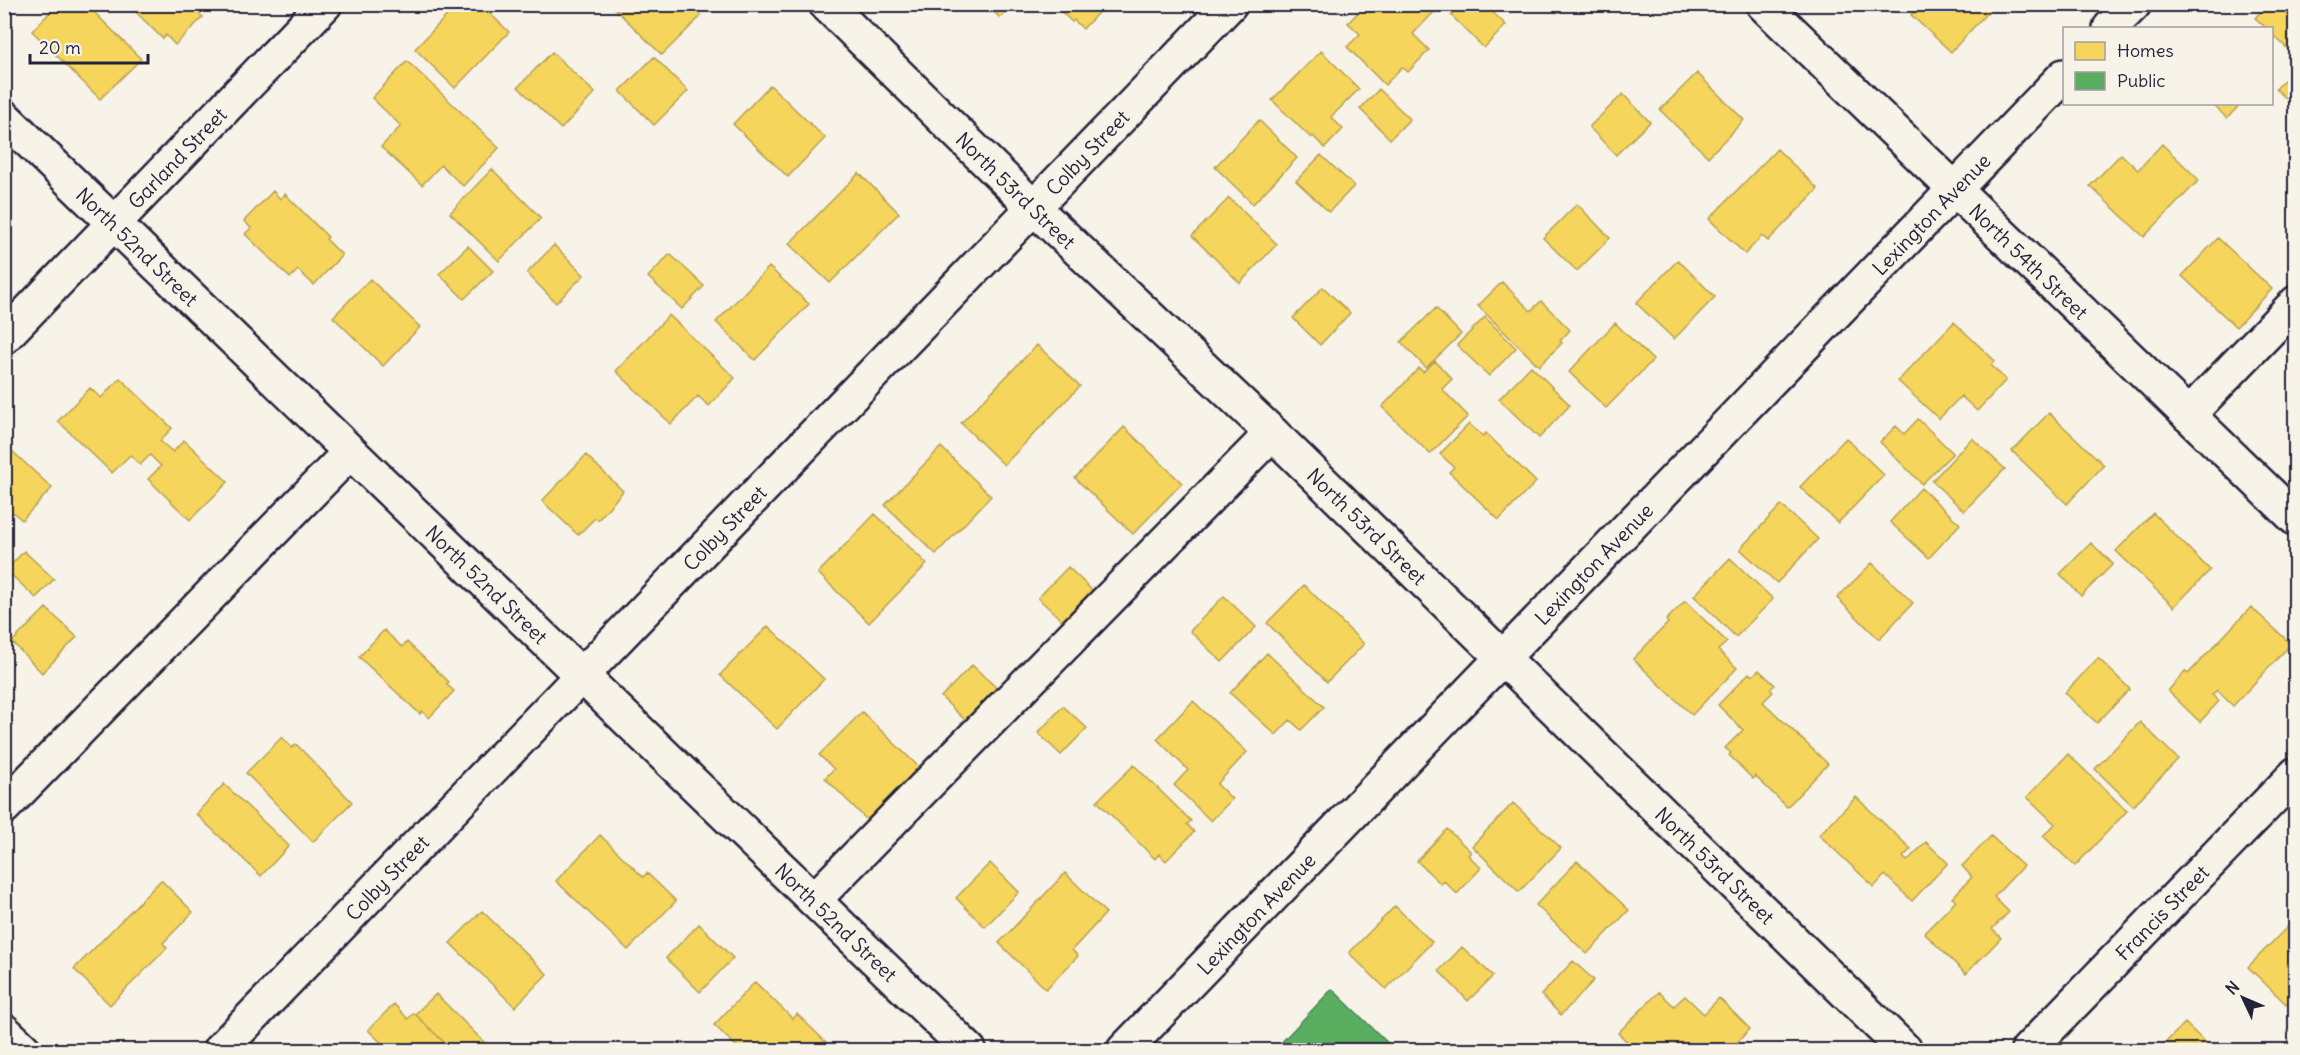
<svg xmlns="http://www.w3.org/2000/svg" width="2300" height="1055" font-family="Delius,sans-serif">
	<rect width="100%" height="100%" fill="#f7f3e8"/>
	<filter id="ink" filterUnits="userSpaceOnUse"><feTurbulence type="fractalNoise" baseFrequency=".0167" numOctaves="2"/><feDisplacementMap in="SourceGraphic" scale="12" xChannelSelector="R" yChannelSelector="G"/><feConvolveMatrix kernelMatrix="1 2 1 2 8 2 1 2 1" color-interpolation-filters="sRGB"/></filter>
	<g filter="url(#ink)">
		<path fill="#f6d55c" stroke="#b69f52" stroke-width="1.5" d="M 58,4 L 86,4 L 141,59 L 100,99 L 32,31 Z
			M 128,4 L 197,4 L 193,8 L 203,17 L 175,45 L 166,35 L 163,39 Z
			M 458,4 L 480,4 L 509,32 L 455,88 L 415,49 Z
			M 610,4 L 689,4 L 701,16 L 662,55 Z
			M 986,4 L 1013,4 L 1000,18 Z
			M 1053,4 L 1106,4 L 1083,29 L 1074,20 L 1072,22 Z
			M 1366,4 L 1427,4 L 1434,12 L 1413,34 L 1429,50 L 1408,72 L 1402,67 L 1385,85 L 1347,47 L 1360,34 L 1348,23 Z
			M 1461,4 L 1484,4 L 1506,25 L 1484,48 L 1451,15 Z
			M 1921,4 L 1995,4 L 1951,52 L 1911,15 Z
			M 2268,4 L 2296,4 L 2296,57 L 2272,34 L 2272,28 L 2266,28 L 2255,18 Z
			M 1321,51 L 1359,89 L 1331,117 L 1343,129 L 1325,148 L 1313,136 L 1311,138 L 1272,100 Z
			M 552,52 L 595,93 L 561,129 L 518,87 Z
			M 654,57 L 688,91 L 654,125 L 620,91 Z
			M 407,61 L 499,148 L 463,186 L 441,165 L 422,185 L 381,147 L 401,126 L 372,98 Z
			M 2295,68 L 2296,69 L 2296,108 L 2276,89 Z
			M 1697,73 L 1744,120 L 1708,157 L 1660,110 Z
			M 770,85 L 825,138 L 788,177 L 733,124 Z
			M 1379,89 L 1410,119 L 1390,139 L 1360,109 Z
			M 1623,94 L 1650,122 L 1616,155 L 1589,127 Z
			M 2212,104 L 2241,104 L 2227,118 Z
			M 1259,120 L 1297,158 L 1253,204 L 1215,167 Z
			M 2162,144 L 2199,180 L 2144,237 L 2090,186 L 2121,154 L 2138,170 Z
			M 1777,149 L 1818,189 L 1768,241 L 1762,236 L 1745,254 L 1709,219 Z
			M 1321,155 L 1354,186 L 1329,212 L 1296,181 Z
			M 492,169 L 541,218 L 499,261 L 450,213 Z
			M 859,173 L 899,213 L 830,283 L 789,244 Z
			M 273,191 L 280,199 L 285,194 L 328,237 L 326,239 L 342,255 L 314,285 L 298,270 L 290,278 L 245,234 L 251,228 L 244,221 Z
			M 1229,198 L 1277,244 L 1240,283 L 1192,236 Z
			M 1577,204 L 1610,238 L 1577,271 L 1543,238 Z
			M 2218,238 L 2272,289 L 2236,327 L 2182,276 Z
			M 554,245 L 584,275 L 556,303 L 527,273 Z
			M 468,246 L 493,271 L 464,299 L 439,274 Z
			M 670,254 L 704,286 L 682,309 L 648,277 Z
			M 1678,260 L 1715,297 L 1674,339 L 1636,303 Z
			M 769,267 L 809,304 L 755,360 L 716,322 Z
			M 370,279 L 420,327 L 383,366 L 333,317 Z
			M 1502,282 L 1531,311 L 1541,301 L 1570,330 L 1560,341 L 1562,343 L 1539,366 L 1478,306 Z
			M 1323,287 L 1350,313 L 1320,345 L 1293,318 Z
			M 1436,308 L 1461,334 L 1426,368 L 1401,342 Z
			M 669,315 L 735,378 L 709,406 L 698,396 L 671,424 L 616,371 Z
			M 1485,317 L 1516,348 L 1489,376 L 1457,345 Z
			M 1954,322 L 1995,361 L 1991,365 L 2006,380 L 1977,411 L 1961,396 L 1939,419 L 1898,381 Z
			M 1615,323 L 1653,360 L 1606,408 L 1569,372 Z
			M 1037,345 L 1080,386 L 1004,465 L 961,423 Z
			M 1435,361 L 1452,379 L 1442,389 L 1468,416 L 1430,454 L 1382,407 L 1419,368 L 1423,372 Z
			M 1531,366 L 1570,405 L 1539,438 L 1499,399 Z
			M 120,378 L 172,428 L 160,441 L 173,452 L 184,440 L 228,482 L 190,520 L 148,479 L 161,466 L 150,455 L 140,465 L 130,455 L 112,473 L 58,421 L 90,388 L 101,398 Z
			M 2049,413 L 2104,465 L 2067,504 L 2012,451 Z
			M 1918,419 L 1953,453 L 1922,484 L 1880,442 L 1896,426 L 1904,434 Z
			M 1469,424 L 1483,436 L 1486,433 L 1536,482 L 1499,520 L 1449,472 L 1454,467 L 1440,454 Z
			M 1124,427 L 1182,483 L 1133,534 L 1075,478 Z
			M 1846,438 L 1884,475 L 1838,523 L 1800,487 Z
			M 1972,438 L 2005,469 L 1964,511 L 1932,481 Z
			M 941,447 L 991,496 L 936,554 L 885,505 Z
			M 11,450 L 52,488 L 22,520 L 13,512 L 4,522 L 4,457 Z
			M 586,455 L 623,491 L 598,520 L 595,518 L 578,535 L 542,501 Z
			M 1921,488 L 1960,524 L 1929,558 L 1890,522 Z
			M 1781,505 L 1818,539 L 1777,583 L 1740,549 Z
			M 2153,513 L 2210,570 L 2174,607 L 2116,551 Z
			M 875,514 L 927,564 L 869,623 L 818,573 Z
			M 2091,543 L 2113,564 L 2081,596 L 2060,574 Z
			M 24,551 L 54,579 L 36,598 L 6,570 Z
			M 1730,558 L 1773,599 L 1736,637 L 1694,596 Z
			M 1872,563 L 1913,603 L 1879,639 L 1837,598 Z
			M 1068,567 L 1097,595 L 1068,626 L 1038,598 Z
			M 1304,585 L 1364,644 L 1327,682 L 1267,623 Z
			M 1224,596 L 1256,627 L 1222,662 L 1190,631 Z
			M 1685,601 L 1727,642 L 1718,650 L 1737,668 L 1692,715 L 1633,659 L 1668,623 L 1666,620 Z
			M 2251,607 L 2291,644 L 2233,706 L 2217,690 L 2212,695 L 2219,701 L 2200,722 L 2168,691 L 2185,671 L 2188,674 Z
			M 46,608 L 77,637 L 42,673 L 12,642 Z
			M 768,626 L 824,679 L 777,729 L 720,675 Z
			M 384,630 L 402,647 L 407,642 L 449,682 L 446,684 L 454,691 L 429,718 L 422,711 L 420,714 L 359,657 Z
			M 1267,653 L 1324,707 L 1301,730 L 1290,720 L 1276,735 L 1230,693 Z
			M 2098,658 L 2130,689 L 2097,723 L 2065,693 Z
			M 972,665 L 1001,692 L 970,725 L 941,697 Z
			M 1759,670 L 1775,685 L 1770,689 L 1773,692 L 1763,702 L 1828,764 L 1787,807 L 1755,776 L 1753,779 L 1729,755 L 1731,753 L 1725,748 L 1743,730 L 1718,705 L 1749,673 L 1752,676 Z
			M 1193,701 L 1247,752 L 1217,784 L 1232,799 L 1211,821 L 1174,785 L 1188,770 L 1157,739 Z
			M 1063,706 L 1087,728 L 1061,755 L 1038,733 Z
			M 862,712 L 922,770 L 870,823 L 825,778 L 834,769 L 819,755 Z
			M 2140,722 L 2178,759 L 2133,806 L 2095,769 Z
			M 282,737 L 292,748 L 296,744 L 352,802 L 313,842 L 246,773 Z
			M 2068,754 L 2127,811 L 2075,866 L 2043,836 L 2055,824 L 2027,797 Z
			M 1134,765 L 1191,821 L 1187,824 L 1194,832 L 1166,861 L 1159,854 L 1155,859 L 1097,801 Z
			M 224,784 L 289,846 L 261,876 L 196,814 Z
			M 1856,797 L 1911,849 L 1903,857 L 1907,861 L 1926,842 L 1948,863 L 1912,901 L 1885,875 L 1874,887 L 1819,835 Z
			M 1513,803 L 1561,848 L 1519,892 L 1472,846 Z
			M 1447,829 L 1471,852 L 1468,855 L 1481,868 L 1457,894 L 1444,881 L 1441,884 L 1417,861 Z
			M 600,835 L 643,877 L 647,873 L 676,901 L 628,950 L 556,881 Z
			M 1991,836 L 2023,866 L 1994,897 L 2009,912 L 1992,929 L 2001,938 L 1966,974 L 1924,933 L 1956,901 L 1952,898 L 1972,877 L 1962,866 Z
			M 1577,861 L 1629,910 L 1587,954 L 1536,905 Z
			M 990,863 L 1019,892 L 985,927 L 956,898 Z
			M 1065,873 L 1106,913 L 1072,950 L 1078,956 L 1046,989 L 999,943 Z
			M 161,880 L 193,912 L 163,943 L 167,948 L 110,1005 L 74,969 Z
			M 1395,906 L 1432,942 L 1386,989 L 1349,953 Z
			M 482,911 L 547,974 L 515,1007 L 450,943 Z
			M 2296,918 L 2296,994 L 2286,1004 L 2248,967 Z
			M 699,924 L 733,958 L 700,992 L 666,958 Z
			M 1462,947 L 1493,976 L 1468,1001 L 1439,971 Z
			M 1573,961 L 1594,980 L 1561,1015 L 1541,995 Z
			M 755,982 L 793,1019 L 797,1014 L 833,1049 L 831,1050 L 740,1050 L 714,1025 Z
			M 1659,992 L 1674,1006 L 1685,996 L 1704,1014 L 1719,998 L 1750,1029 L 1730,1050 L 1636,1050 L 1618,1033 Z
			M 436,994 L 488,1046 L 484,1050 L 452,1050 L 415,1014 Z
			M 394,1004 L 408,1019 L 414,1013 L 452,1050 L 389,1050 L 368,1030 Z
			M 2185,1023 L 2213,1050 L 2158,1050 Z"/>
		<path fill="#5aae61" stroke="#498456" stroke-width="1.5" d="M 1332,989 L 1395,1050 L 1285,1050 L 1279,1045 Z"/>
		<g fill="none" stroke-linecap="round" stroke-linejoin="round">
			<g stroke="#22223b" stroke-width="38">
				<g id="minor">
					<path id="s1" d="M 826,4 L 1034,208 L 1272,433 L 1905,1050"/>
					<path id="s2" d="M 1763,4 L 2296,519"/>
					<path d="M 2110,28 L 2134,4"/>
					<path id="s3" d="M 4,117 L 969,1050"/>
					<path id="s4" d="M 4,337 L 325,4"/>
					<path d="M 2188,415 L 2296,303"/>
					<path d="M 4,807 L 350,452"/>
					<path d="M 814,900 L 1272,433"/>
					<path d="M 4,1031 L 24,1050"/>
					<path id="s5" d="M 220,1050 L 1230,4"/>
					<path id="s6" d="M 1124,1050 L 2064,76"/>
					<path id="s7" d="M 2028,1050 L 2296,774"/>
				</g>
			</g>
			<use href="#minor" stroke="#f7f3e8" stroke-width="33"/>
		</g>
	</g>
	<g text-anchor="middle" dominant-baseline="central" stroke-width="6" stroke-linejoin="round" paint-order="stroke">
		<g font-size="20" fill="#22223b" stroke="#f7f3e8">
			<text stroke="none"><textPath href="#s5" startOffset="1248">Colby Street</textPath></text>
			<text stroke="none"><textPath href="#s4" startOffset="249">Garland Street</textPath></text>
			<text stroke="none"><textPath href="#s1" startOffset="266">North 53rd Street</textPath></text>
			<text stroke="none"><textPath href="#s6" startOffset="1162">Lexington Avenue</textPath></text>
			<text stroke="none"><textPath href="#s3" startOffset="186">North 52nd Street</textPath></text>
			<text stroke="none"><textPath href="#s2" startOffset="370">North 54th Street</textPath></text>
			<text stroke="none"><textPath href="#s1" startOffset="752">North 53rd Street</textPath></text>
			<text stroke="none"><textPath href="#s5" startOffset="726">Colby Street</textPath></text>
			<text stroke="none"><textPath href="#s6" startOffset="676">Lexington Avenue</textPath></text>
			<text stroke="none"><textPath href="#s3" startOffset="672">North 52nd Street</textPath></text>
			<text stroke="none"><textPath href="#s1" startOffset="1238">North 53rd Street</textPath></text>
			<text stroke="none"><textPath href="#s5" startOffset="240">Colby Street</textPath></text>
			<text stroke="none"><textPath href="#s7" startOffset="192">Francis Street</textPath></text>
			<text stroke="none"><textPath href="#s6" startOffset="190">Lexington Avenue</textPath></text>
			<text stroke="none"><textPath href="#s3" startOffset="1158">North 52nd Street</textPath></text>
		</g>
	</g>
	<rect width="2300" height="1055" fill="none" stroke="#f7f3e8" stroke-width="24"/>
	<rect x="12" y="12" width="2276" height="1031" fill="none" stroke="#22223b" stroke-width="2" filter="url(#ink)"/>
	<rect x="2063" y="27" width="210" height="78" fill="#f7f3e8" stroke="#a29fa3" stroke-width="1.5"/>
	<rect x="2075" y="42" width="30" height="18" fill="#f6d55c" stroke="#a29fa3" stroke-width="1.5"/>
	<text x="2117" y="57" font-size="18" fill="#22223b">Homes</text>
	<rect x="2075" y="72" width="30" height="18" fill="#5aae61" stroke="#a29fa3" stroke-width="1.5"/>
	<text x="2117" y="87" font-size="18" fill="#22223b">Public</text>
	<g transform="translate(2243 998) rotate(314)" stroke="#f7f3e8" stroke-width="4.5" paint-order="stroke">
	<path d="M0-4.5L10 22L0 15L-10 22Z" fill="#22223b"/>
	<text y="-9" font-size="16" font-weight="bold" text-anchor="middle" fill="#22223b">N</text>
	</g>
	<path d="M30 54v9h118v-9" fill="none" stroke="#22223b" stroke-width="3"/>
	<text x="39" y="54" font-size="18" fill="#22223b" stroke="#f7f3e8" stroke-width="4.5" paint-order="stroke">20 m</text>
</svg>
